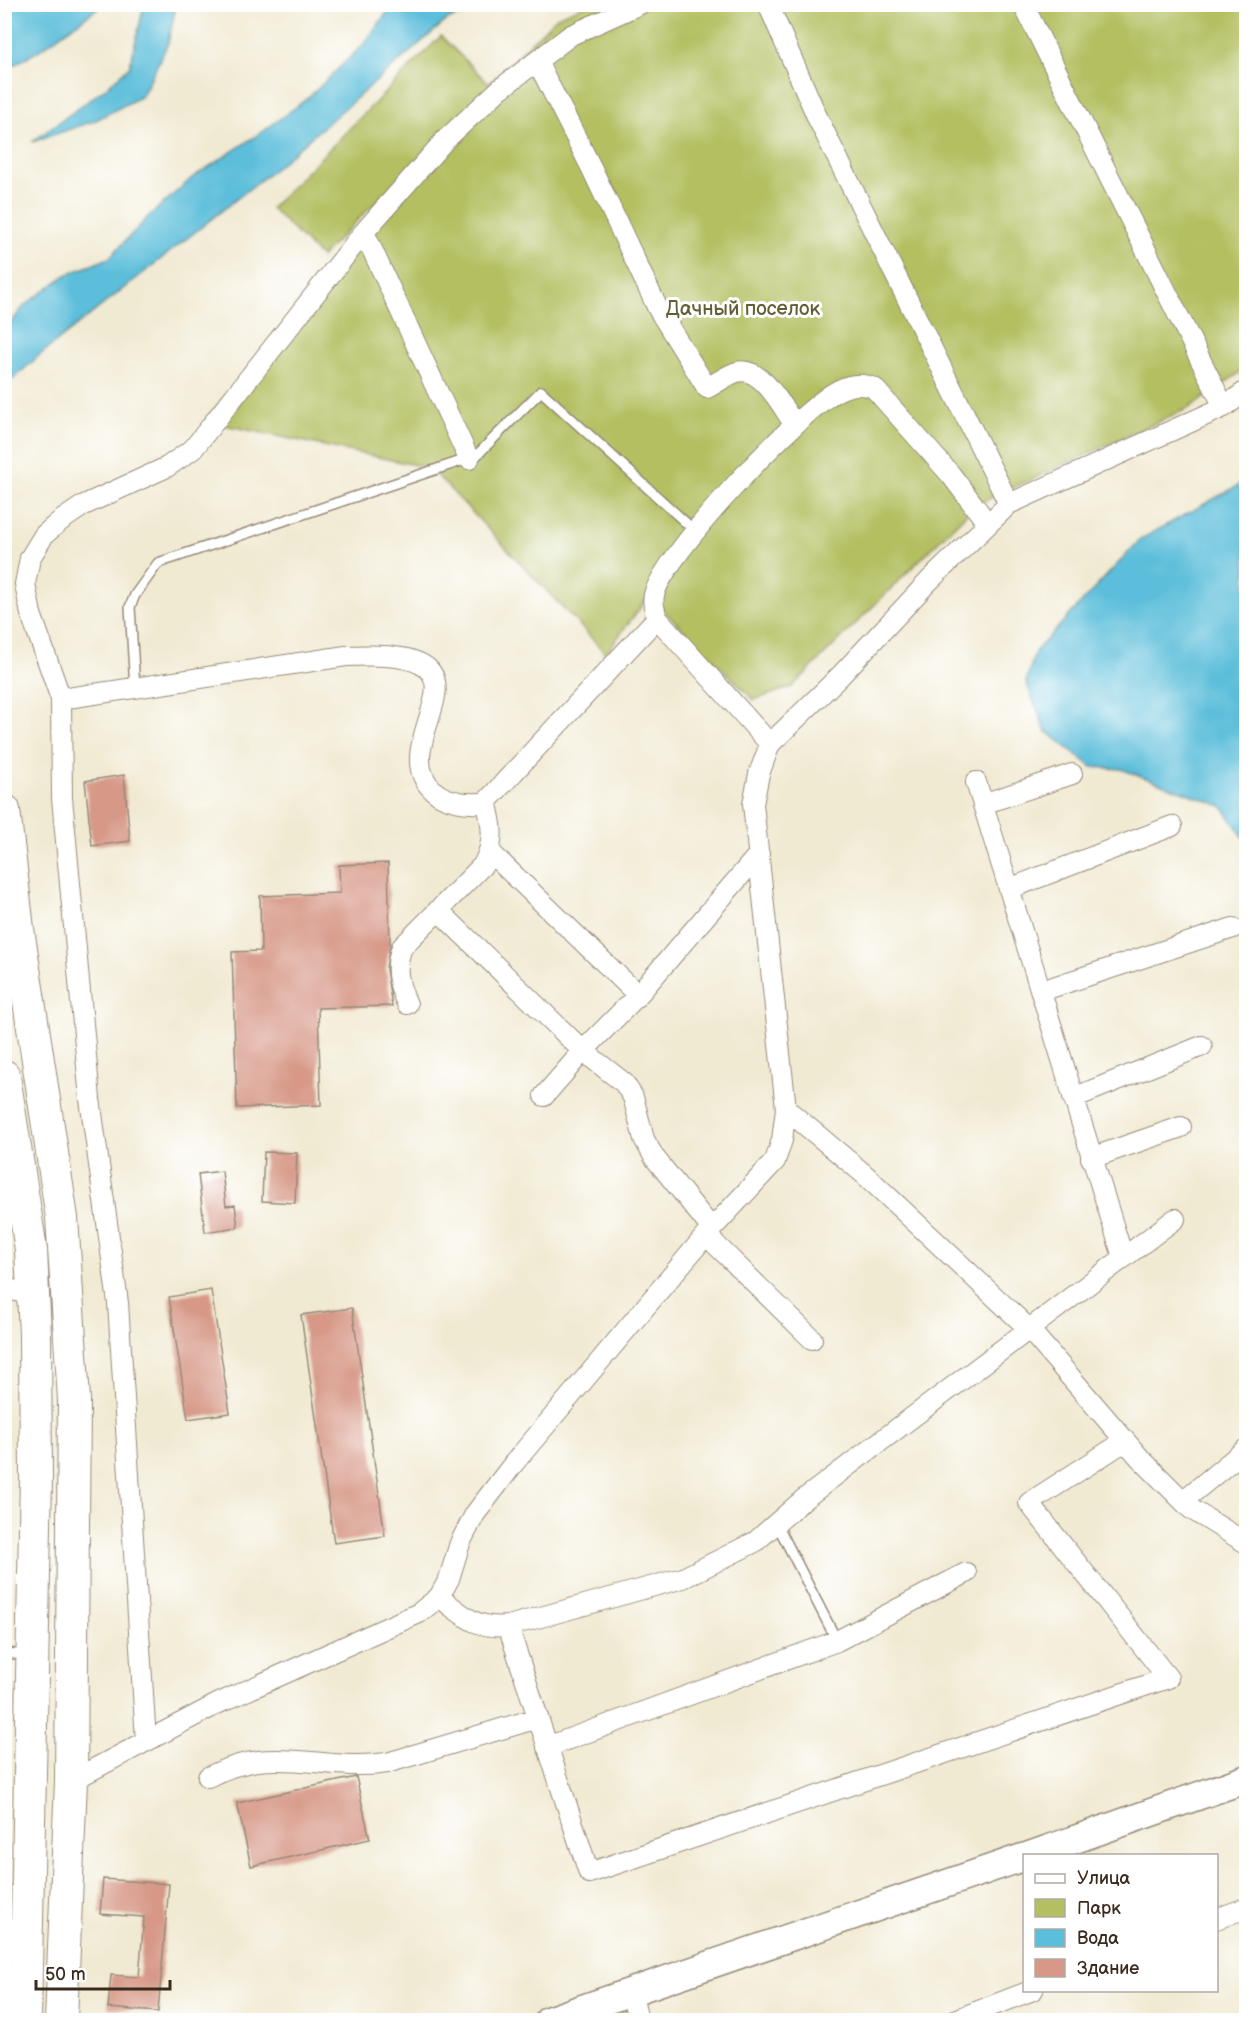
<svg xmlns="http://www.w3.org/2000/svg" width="1251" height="2025" font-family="'Balsamiq Sans',sans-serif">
	<rect width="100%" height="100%" fill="#fff"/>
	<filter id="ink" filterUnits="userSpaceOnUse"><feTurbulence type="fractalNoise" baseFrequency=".0167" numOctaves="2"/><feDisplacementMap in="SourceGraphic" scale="12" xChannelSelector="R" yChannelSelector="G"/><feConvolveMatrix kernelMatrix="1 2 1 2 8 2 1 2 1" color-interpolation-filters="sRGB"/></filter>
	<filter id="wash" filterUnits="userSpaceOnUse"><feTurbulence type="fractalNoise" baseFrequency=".008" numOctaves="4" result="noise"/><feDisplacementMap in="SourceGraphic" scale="24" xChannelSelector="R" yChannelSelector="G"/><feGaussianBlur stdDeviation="1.35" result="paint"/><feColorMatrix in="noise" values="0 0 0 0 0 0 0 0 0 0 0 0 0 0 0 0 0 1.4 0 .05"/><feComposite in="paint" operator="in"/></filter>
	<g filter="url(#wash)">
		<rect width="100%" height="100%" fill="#f1ead3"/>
		<path fill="#b3bf61" stroke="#777440" stroke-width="1.5" d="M 585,5 L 1246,5 L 1246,368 L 1189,408 L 975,505 L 792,687 L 754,700 L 649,596 L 606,653 L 430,468 L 205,421 L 428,149 L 321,257 L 271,208 L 441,36 L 489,84 L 557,17 Z"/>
		<path fill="#5bbeda" stroke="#4b747c" stroke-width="1.5" d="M 5,4 L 102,4 L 102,5 L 38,51 L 5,70 Z
			M 144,5 L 176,5 L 168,43 L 142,96 L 94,121 L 32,142 L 107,87 L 130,66 Z
			M 393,5 L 487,5 L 447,20 L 272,171 L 41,354 L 5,386 L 5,330 L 25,305 L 66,275 L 109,258 L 148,217 L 193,177 L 262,132 L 309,97 L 364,44 Z
			M 1246,481 L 1246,841 L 1222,806 L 1121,769 L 1092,767 L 1045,730 L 1026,682 L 1035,652 L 1141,539 Z"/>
		<g id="blocks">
			<path fill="#d79887" d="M 124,775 L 130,841 L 92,846 L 85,781 Z
				M 388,863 L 390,944 L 386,969 L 392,1006 L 318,1008 L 321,1105 L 237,1108 L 232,952 L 261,951 L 260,896 L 340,893 L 339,865 Z
				M 264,1152 L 297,1153 L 295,1203 L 262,1201 Z
				M 222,1171 L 226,1206 L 235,1205 L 238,1227 L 205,1232 L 198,1174 Z
				M 211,1290 L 230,1413 L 188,1419 L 169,1297 Z
				M 352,1308 L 385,1536 L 334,1543 L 301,1315 Z
				M 356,1777 L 370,1839 L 251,1866 L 237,1803 Z
				M 103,1879 L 169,1884 L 158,2012 L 108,2008 L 111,1975 L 139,1977 L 144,1917 L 100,1914 Z"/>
		</g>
	</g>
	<g filter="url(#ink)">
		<use href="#blocks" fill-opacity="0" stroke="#968a78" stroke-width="1.5"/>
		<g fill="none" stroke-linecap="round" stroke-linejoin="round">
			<g stroke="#968a78" stroke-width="12">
				<path id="service" d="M 135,688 L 130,607 L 135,595 L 158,563 L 476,456 L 541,391 L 696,532
					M 777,1524 L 837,1641
					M 4,1653 L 27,1655"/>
			</g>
			<g stroke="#968a78" stroke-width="22">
				<path id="minor" d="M 768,4 L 818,119 L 1009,504
					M 1023,4 L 1224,407
					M 537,61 L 592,169 L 658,309 L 707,388 C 717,383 727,375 737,372 C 761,365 783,408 794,424
					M 469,459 L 364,232 L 445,140 L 500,89 L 571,35 L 640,4
					M 657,618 C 655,610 652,603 654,595 C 663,556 801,408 839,390 C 851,384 862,383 874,388 L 951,475 L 988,524
					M 61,699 L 346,656 C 519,647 378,742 434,791 C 446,802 470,805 486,802 L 657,618 L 770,744
					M 976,782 L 1123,1257
					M 983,804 L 1072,774
					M 490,852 L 638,995
					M 1009,889 L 1172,826
					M 438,910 L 583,1051 L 624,1083 L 633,1097 L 644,1139 L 654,1157 L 712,1229
					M 1041,991 L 1233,928
					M 407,1004 C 398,984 394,967 402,947 L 483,865 C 495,842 493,826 486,802
					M 544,1096 L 583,1051 L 638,995 L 759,854
					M 1073,1098 L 1202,1046
					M 786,1109 L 864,1174 L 1029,1329 L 1140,1458 L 1191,1509 L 1246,1543
					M 1091,1158 L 1181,1127
					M 706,1235 L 812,1339
					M 4,1288 L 33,1295
					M 1184,1500 L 1246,1449
					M 439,1597 C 465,1616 474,1629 508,1626 L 683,1578 L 755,1542 L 804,1499 L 1175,1219
					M 508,1626 L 589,1873 L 1168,1678 L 1029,1503 L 1125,1441
					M 146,1741 L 118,1303 L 90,1099 L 62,798 L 61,699 L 31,614 L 25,584 L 30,558 L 44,535 L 59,522 L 84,505 L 167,467 L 193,449 L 364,232
					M 547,1747 L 837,1641 L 966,1573
					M 208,1777 C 276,1742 321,1773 387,1763 L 538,1718
					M 71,1781 L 219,1703 L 419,1613 L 439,1597 L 449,1579 L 460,1543 L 475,1514 L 514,1463 L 706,1235 L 775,1161 L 782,1140 L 786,1109 L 753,804 L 759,774 L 770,744 L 840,676 L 929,581 L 1009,504 L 1224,407 L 1246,391
					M 1216,1919 L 1246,1908
					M 632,1994 L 638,2020
					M 955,2020 L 1033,1990"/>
			</g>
			<g stroke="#968a78" stroke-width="30">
				<path id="secondary" d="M 1028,1856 L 1246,1779
					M 549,2020 L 1024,1857"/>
			</g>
			<g stroke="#968a78" stroke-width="34">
				<path id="trunk" d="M 4,810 L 18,929 L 62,1218 L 74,1399 L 71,1781 L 61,2020
					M 4,1076 L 31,1250 L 35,1335 L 36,1477 L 25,2020"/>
			</g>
			<use href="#service" stroke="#fff" stroke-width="9"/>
			<use href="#minor" stroke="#fff" stroke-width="20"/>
			<use href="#secondary" stroke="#fff" stroke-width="27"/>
			<use href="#trunk" stroke="#fff" stroke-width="32"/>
		</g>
	</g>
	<g text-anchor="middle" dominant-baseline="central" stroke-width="6" stroke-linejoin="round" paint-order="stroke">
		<g font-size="20" fill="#655e35" stroke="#fff">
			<text x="743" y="309">Дачный поселок</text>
		</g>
	</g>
	<rect width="1251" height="2025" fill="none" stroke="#fff" stroke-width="24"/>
	<rect x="1023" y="1854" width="195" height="138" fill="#ffffff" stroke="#b1aaa5" stroke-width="1.5"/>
	<rect x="1035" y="1874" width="30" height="9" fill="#ffffff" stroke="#b1aaa5" stroke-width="1.5"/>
	<text x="1077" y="1884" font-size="18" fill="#3b2a1e">Улица</text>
	<rect x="1035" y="1899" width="30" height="18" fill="#b3bf61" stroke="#b1aaa5" stroke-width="1.5"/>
	<text x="1077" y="1914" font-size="18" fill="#3b2a1e">Парк</text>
	<rect x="1035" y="1929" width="30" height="18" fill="#5bbeda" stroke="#b1aaa5" stroke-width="1.5"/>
	<text x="1077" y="1944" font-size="18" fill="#3b2a1e">Вода</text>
	<rect x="1035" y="1959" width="30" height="18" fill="#d79887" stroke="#b1aaa5" stroke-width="1.5"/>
	<text x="1077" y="1974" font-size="18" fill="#3b2a1e">Здание</text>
	<path d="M36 1980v9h134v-9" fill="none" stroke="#3b2a1e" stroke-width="3"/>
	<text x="45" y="1980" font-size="18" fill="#3b2a1e" stroke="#ffffff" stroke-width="4.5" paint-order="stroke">50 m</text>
</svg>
